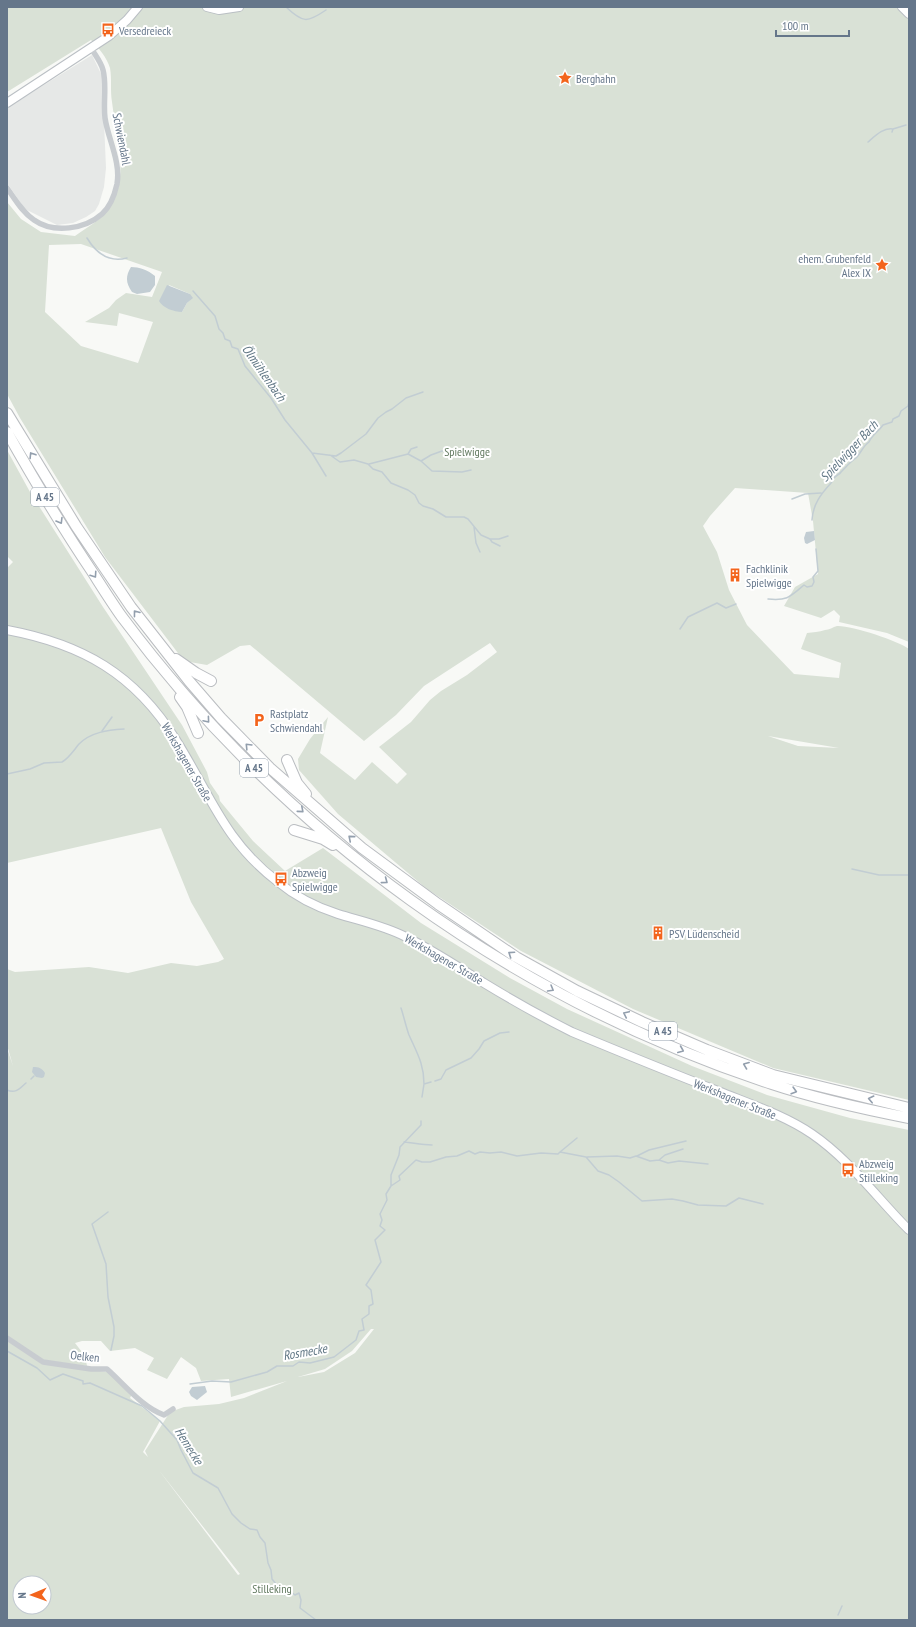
<svg xmlns="http://www.w3.org/2000/svg" width="916" height="1627" font-family="'PT Sans Narrow',sans-serif">
	<rect width="100%" height="100%" fill="#f8f9f6"/>
	<path fill="#e6e8e7" d="M 92,55 L 102,76 L 106,168 L 104,187 L 99,204 L 95,211 L 86,217 L 73,223 L 57,225 L 25,209 L 7,183 L 7,108 Z"/>
	<path fill="#d9e1d6" fill-rule="evenodd" d="M 7,7 L 898,7 L 900,11 L 909,19 L 909,642 L 887,633 L 839,622 L 840,616 L 834,610 L 821,618 L 784,606 L 795,587 L 818,574 L 813,521 L 808,493 L 735,488 L 710,516 L 703,526 L 717,552 L 729,590 L 747,625 L 794,674 L 839,678 L 841,663 L 801,649 L 807,633 C 813,632 819,632 825,630 C 829,630 833,627 837,626 C 850,625 899,641 909,649 L 909,1100 L 773,1068 L 633,1009 L 521,951 L 427,889 L 338,814 L 299,770 L 298,759 L 310,739 L 328,717 L 320,753 L 355,780 L 372,762 L 397,784 L 407,774 L 379,747 L 411,722 L 430,700 L 441,691 L 467,675 L 497,652 L 490,643 L 424,686 L 396,715 L 364,741 L 250,645 L 240,646 L 207,665 L 184,661 L 105,557 L 20,418 L 7,394 L 7,202 L 21,219 L 41,232 L 75,236 C 87,227 102,220 110,207 C 130,177 116,135 112,102 C 110,91 112,79 110,68 C 107,58 99,48 91,40 L 7,92 ZM 81,244 L 162,272 L 152,297 L 126,293 L 116,300 L 109,308 L 85,322 L 117,326 L 119,313 L 153,322 L 138,363 L 81,346 L 45,312 L 49,245 ZM 169,285 L 190,294 L 190,300 L 187,303 L 182,312 ZM 768,736 L 839,748 L 798,746 Z
		M 7,450 L 30,492 L 103,607 L 182,725 L 207,772 L 210,783 L 219,796 L 220,801 L 253,841 L 285,871 L 323,848 L 421,923 L 510,978 L 567,1009 L 692,1066 L 767,1095 L 850,1118 L 909,1130 L 909,1620 L 7,1620 L 7,1340 L 42,1364 L 108,1372 L 132,1394 L 130,1398 L 160,1421 L 143,1452 L 148,1457 L 145,1451 L 170,1412 L 184,1407 L 219,1404 L 244,1398 L 287,1381 L 231,1397 L 229,1379 L 201,1381 L 196,1368 L 181,1357 L 167,1379 L 147,1370 L 154,1358 L 135,1348 L 110,1351 L 101,1341 L 82,1341 L 75,1343 L 85,1356 L 87,1366 L 43,1360 L 7,1337 L 7,1048 L 13,1066 L 7,1045 L 7,969 L 15,972 L 89,967 L 128,973 L 171,963 L 197,966 L 218,962 L 224,959 L 191,902 L 161,828 L 7,863 L 7,568 L 13,562 L 7,556 ZM 371,1329 L 374,1329 L 355,1353 L 324,1372 L 298,1377 L 325,1369 L 352,1351 ZM 158,1469 L 240,1574 L 238,1575 ZM 20,1583 L 44,1583 L 44,1607 L 20,1607 Z"/>
	<path fill="#c2cdd3" d="M 131,267 C 139,267 148,270 155,276 L 155,285 L 150,292 L 137,294 L 132,292 C 126,283 125,277 131,267 Z
		M 167,285 L 190,294 L 193,298 L 187,303 L 182,312 C 174,312 163,308 159,301 Z
		M 814,531 L 815,540 L 807,544 L 805,543 L 804,538 L 806,532 Z
		M 33,1067 C 39,1067 42,1068 45,1073 L 44,1077 L 42,1078 L 36,1077 L 32,1072 Z
		M 205,1386 L 207,1392 L 197,1400 L 191,1396 L 189,1392 L 192,1387 Z"/>
	<g fill="none" stroke-linecap="round" stroke-linejoin="round">
		<path stroke="#c2cdd3" stroke-width="1.5" d="M 286,7 C 303,23 307,23 326,10
			M 892,132 L 893,129 L 906,125
			M 868,142 C 875,136 884,127 893,129
			M 87,238 C 96,253 108,263 127,258
			M 193,291 L 215,316 L 219,329 L 223,333 L 225,339 L 230,341 L 232,347 L 238,349 L 245,366 L 271,398 L 285,420 L 312,453 L 336,456 L 341,453 L 366,434 L 378,418 L 386,412 L 392,409 L 406,398 L 423,392
			M 312,453 L 326,476
			M 408,454 L 411,449 L 417,447
			M 330,455 L 340,462 L 354,460 L 368,464 L 373,469 L 382,472 L 391,483 L 408,490 L 415,495 L 419,503 L 423,506 L 433,509 L 446,517 L 464,517 L 468,519 L 481,535 L 490,539 L 499,539 L 508,536
			M 421,461 L 431,455 L 442,451 L 462,451
			M 369,464 L 408,454 L 421,461 L 432,471 L 462,472 L 471,470
			M 792,499 L 805,494 L 821,493
			M 812,520 C 813,504 821,494 831,483 C 832,483 833,478 834,478 C 836,475 839,475 841,472 C 846,467 850,462 856,458 C 861,453 863,446 869,442 C 872,435 879,431 883,425 L 892,422 L 893,419 L 899,416 L 901,411 L 908,406 L 909,402
			M 474,527 L 476,543 L 480,552
			M 490,539 L 492,542 L 500,546
			M 768,599 C 787,601 790,597 804,585 L 807,587 L 812,586 L 814,582 L 813,577 L 818,571 L 816,549
			M 680,629 L 688,617 L 717,603 L 726,608 L 736,604
			M 102,731 L 112,717
			M 7,774 L 30,769 L 44,763 L 62,762 C 69,758 74,750 79,744 C 91,732 108,730 124,729
			M 852,869 L 879,875 L 909,875
			M 401,1008 C 404,1017 406,1027 409,1035 C 417,1053 424,1064 424,1084
			M 31,1079 L 34,1076
			M 435,1081 L 441,1079 L 446,1070 L 471,1058 L 479,1049 L 484,1041 L 500,1033 L 509,1032
			M 7,1090 C 16,1094 20,1088 26,1083
			M 422,1097 L 424,1084 L 431,1082
			M 404,1142 C 414,1143 422,1145 432,1145
			M 560,1152 L 577,1138
			M 637,1156 L 649,1150 L 686,1141
			M 587,1157 L 617,1156 L 630,1158 L 636,1156 L 650,1161 L 659,1160 L 668,1163 L 679,1161 L 708,1164
			M 659,1160 L 665,1155 L 683,1149
			M 391,1186 L 400,1180 L 399,1176 L 416,1160 L 422,1162 L 430,1162 L 446,1157 L 457,1156 L 469,1151 L 475,1154 L 480,1152 L 490,1153 L 501,1152 L 517,1156 L 541,1153 L 558,1154 L 560,1152 L 586,1157 L 598,1171 L 609,1175 L 619,1182 L 642,1201 L 672,1199 L 683,1201 L 698,1205 L 726,1206 L 739,1198 L 763,1204
			M 108,1212 L 92,1224 L 106,1264 L 108,1297 L 114,1327 L 114,1336 L 111,1350
			M 7,1351 L 37,1368 L 50,1380 L 63,1374 L 83,1381 L 83,1384 L 90,1383 L 142,1406 L 160,1421 L 177,1440 L 181,1450 L 193,1473 L 218,1488 L 232,1514 L 241,1523 L 250,1529 L 257,1530 L 260,1537 L 265,1543 L 268,1563 L 271,1570 L 272,1579 L 285,1595 L 290,1591 L 295,1595 L 299,1593 L 301,1600 L 300,1608 L 316,1620
			M 190,1384 L 212,1381 L 231,1382 L 267,1372 L 277,1366 L 293,1366 L 299,1362 L 310,1363 L 334,1357 L 356,1340 L 359,1331 L 364,1330 L 362,1319 L 369,1314 L 369,1306 L 373,1304 L 371,1290 L 366,1285 L 381,1262 L 375,1240 L 385,1230 L 380,1226 L 382,1220 L 380,1214 L 387,1200 L 386,1194 L 391,1186 L 391,1175 L 399,1155 L 400,1147 L 421,1125 L 421,1121
			M 838,1615 L 842,1606"/>
		<g stroke="#babfc4" stroke-width="10">
			<path id="secondary" d="M 207,7 L 219,10 L 239,7
				M 902,7 L 909,14
				M 7,103 L 109,36 L 127,20 L 138,7
				M 7,630 C 82,644 135,674 176,740 C 210,794 224,841 278,882 C 295,896 316,907 338,914 C 361,921 385,926 406,937 C 433,950 458,967 484,983 C 512,1000 542,1017 572,1032 C 620,1052 669,1072 718,1091 C 750,1104 784,1115 812,1134 C 850,1160 877,1198 909,1230"/>
		</g>
		<g stroke="#babdc1" stroke-width="12">
			<path id="highway" d="M 7,413 L 76,526 L 131,607 L 189,681 L 221,718 L 270,768 L 362,848 L 438,904 L 516,957 L 577,991 L 642,1022 L 707,1050 L 773,1075 L 909,1108
				M 7,432 C 34,480 62,527 93,573 C 102,587 112,603 122,617 C 284,834 514,1000 772,1084 C 817,1099 863,1109 909,1118
				M 176,659 L 196,673 L 211,681
				M 180,697 L 187,707 L 198,733
				M 287,760 L 297,783 L 306,794
				M 294,830 L 323,839 L 333,845"/>
		</g>
		<path stroke="#c8ccd0" stroke-width="5.5" d="M 7,188 C 15,199 22,212 34,220 C 54,234 85,229 102,214 C 110,207 115,193 117,184 C 121,162 108,139 105,118 C 103,102 107,85 103,70 C 101,62 95,55 91,48
			M 7,1338 L 43,1362 L 91,1369 L 107,1369 C 125,1385 142,1407 164,1415 L 173,1409"/>
		<use href="#secondary" stroke="#fff" stroke-width="8"/>
		<use href="#highway" stroke="#fff" stroke-width="10"/>
	</g>
	<defs><path id="oneway-chevron" d="M-2-3.5L2.5 0L-2 3.5" fill="none" stroke-width="1.6" stroke-linecap="round" stroke-linejoin="round"/></defs>
	<g stroke="#939fad">
		<use href="#oneway-chevron" transform="translate(32 455) rotate(-122)"/>
		<use href="#oneway-chevron" transform="translate(60 521) rotate(59)"/>
		<use href="#oneway-chevron" transform="translate(94 575) rotate(56)"/>
		<use href="#oneway-chevron" transform="translate(136 613) rotate(-128)"/>
		<use href="#oneway-chevron" transform="translate(207 720) rotate(50)"/>
		<use href="#oneway-chevron" transform="translate(248 746) rotate(-134)"/>
		<use href="#oneway-chevron" transform="translate(301 810) rotate(41)"/>
		<use href="#oneway-chevron" transform="translate(351 838) rotate(-140)"/>
		<use href="#oneway-chevron" transform="translate(385 881) rotate(37)"/>
		<use href="#oneway-chevron" transform="translate(511 954) rotate(-146)"/>
		<use href="#oneway-chevron" transform="translate(551 989) rotate(30)"/>
		<use href="#oneway-chevron" transform="translate(626 1014) rotate(-155)"/>
		<use href="#oneway-chevron" transform="translate(681 1050) rotate(23)"/>
		<use href="#oneway-chevron" transform="translate(746 1065) rotate(-159)"/>
		<use href="#oneway-chevron" transform="translate(794 1091) rotate(16)"/>
		<use href="#oneway-chevron" transform="translate(871 1099) rotate(-167)"/>
	</g>
	<defs>
		<g id="bus-bare" transform="scale(1.08)"><path d="M-5-6H5V4H4V6H2V4H-2V6H-4V4H-5ZM-3.5-4V0h7V-4ZM-3.5 1.2v1.5H-2V1.2ZM2 1.2v1.5H3.5V1.2Z" fill="#f3641c" stroke="#fff" stroke-width="2.5" paint-order="stroke"/></g>
		<g id="sight-bare" transform="scale(1.08)"><path d="M0-6L1.8-2.2L6-1.7L2.9 1.2L3.7 5.4L0 3.3L-3.7 5.4L-2.9 1.2L-6-1.7L-1.8-2.2Z" fill="#f3641c" stroke="#fff" stroke-width="2.5" paint-order="stroke"/></g>
		<g id="building-bare" transform="scale(1.08)"><path d="M-4-6H4V6H1V3H-1V6H-4ZM-2.5-4.3h1.7v1.8h-1.7ZM.8-4.3h1.7v1.8H.8ZM-2.5-1h1.7V.8h-1.7ZM.8-1h1.7V.8H.8Z" fill="#f3641c" stroke="#fff" stroke-width="2.5" paint-order="stroke"/></g>
		<g id="parking-bare" transform="scale(1.08)"><path d="M-3.5-5.5H1a3.5 3.5 0 0 1 0 7H-1V5.5H-3.5ZM-1-3.4V-.6H.8a1.4 1.4 0 0 0 0-2.8Z" fill="#f3641c" stroke="#fff" stroke-width="2.5" paint-order="stroke"/></g>
	</defs>
	<g fill-rule="evenodd">
		<use href="#bus-bare" x="108" y="30"/>
		<use href="#sight-bare" x="565" y="78"/>
		<use href="#sight-bare" x="882" y="265"/>
		<use href="#building-bare" x="735" y="575"/>
		<use href="#parking-bare" x="259" y="720"/>
		<use href="#bus-bare" x="281" y="879"/>
		<use href="#building-bare" x="658" y="933"/>
		<use href="#bus-bare" x="848" y="1170"/>
	</g>
	<g text-anchor="middle" dominant-baseline="central" stroke-width="4" stroke-linejoin="round" paint-order="stroke">
		<g fill="#fff" stroke="#939fad" stroke-width="1">
			<rect x="31" y="488" width="28" height="18" rx="3"/>
			<rect x="240" y="759" width="28" height="18" rx="3"/>
			<rect x="649" y="1022" width="28" height="18" rx="3"/>
		</g>
		<g font-size="11" font-weight="bold" fill="#65768a">
			<text x="45" y="497">A 45</text>
			<text x="254" y="768">A 45</text>
			<text x="663" y="1031">A 45</text>
		</g>
		<g font-size="12" fill="#65768a" stroke="#fff" text-anchor="start">
			<text x="119" y="30">Versedreieck</text>
			<text x="576" y="78">Berghahn</text>
			<text x="871" y="258" text-anchor="end">ehem. Grubenfeld<tspan x="871" dy="14">Alex IX</tspan></text>
			<text x="746" y="568">Fachklinik<tspan x="746" dy="14">Spielwigge</tspan></text>
			<text x="270" y="713">Rastplatz<tspan x="270" dy="14">Schwiendahl</tspan></text>
			<text x="292" y="872">Abzweig<tspan x="292" dy="14">Spielwigge</tspan></text>
			<text x="669" y="933">PSV Lüdenscheid</text>
			<text x="859" y="1163">Abzweig<tspan x="859" dy="14">Stilleking</tspan></text>
		</g>
		<g font-size="12" fill="#65768a" stroke="#fff">
			<text transform="translate(122 139) rotate(79)">Schwiendahl</text>
			<text transform="translate(187 762) rotate(60)">Werkshagener Straße</text>
			<text transform="translate(444 959) rotate(30)">Werkshagener Straße</text>
			<text transform="translate(735 1099) rotate(22)">Werkshagener Straße</text>
			<text transform="translate(85 1356) rotate(6)">Oelken</text>
		</g>
		<g font-size="12" fill="#637a61" stroke="#fff">
			<text x="467" y="451">Spielwigge</text>
			<text x="272" y="1588">Stilleking</text>
		</g>
		<g font-size="13" font-style="italic" fill="#617785" stroke="#fff">
			<text transform="translate(264 373) rotate(55)">Ölmühlenbach</text>
			<text transform="translate(849 451) rotate(-47)">Spielwigger Bach</text>
			<text transform="translate(305 1352) rotate(-10)">Rosmecke</text>
			<text transform="translate(189 1446) rotate(58)">Hemecke</text>
		</g>
	</g>
	<rect width="916" height="1627" fill="none" stroke="#65768a" stroke-width="16"/>
	<g transform="translate(32 1595) rotate(268)"><circle r="19" fill="#ffffff" stroke="#c1c8d0"/>
	<path d="M0-3L7 15L0 10L-7 15Z" fill="#f3641c"/>
	<text y="-6" font-size="11" font-weight="bold" text-anchor="middle" fill="#65768a">N</text>
	</g>
	<path d="M776 30v6h73v-6" fill="none" stroke="#65768a" stroke-width="2"/>
	<text x="782" y="30" font-size="12" fill="#65768a" stroke="#ffffff" stroke-width="3" paint-order="stroke">100 m</text>
</svg>
